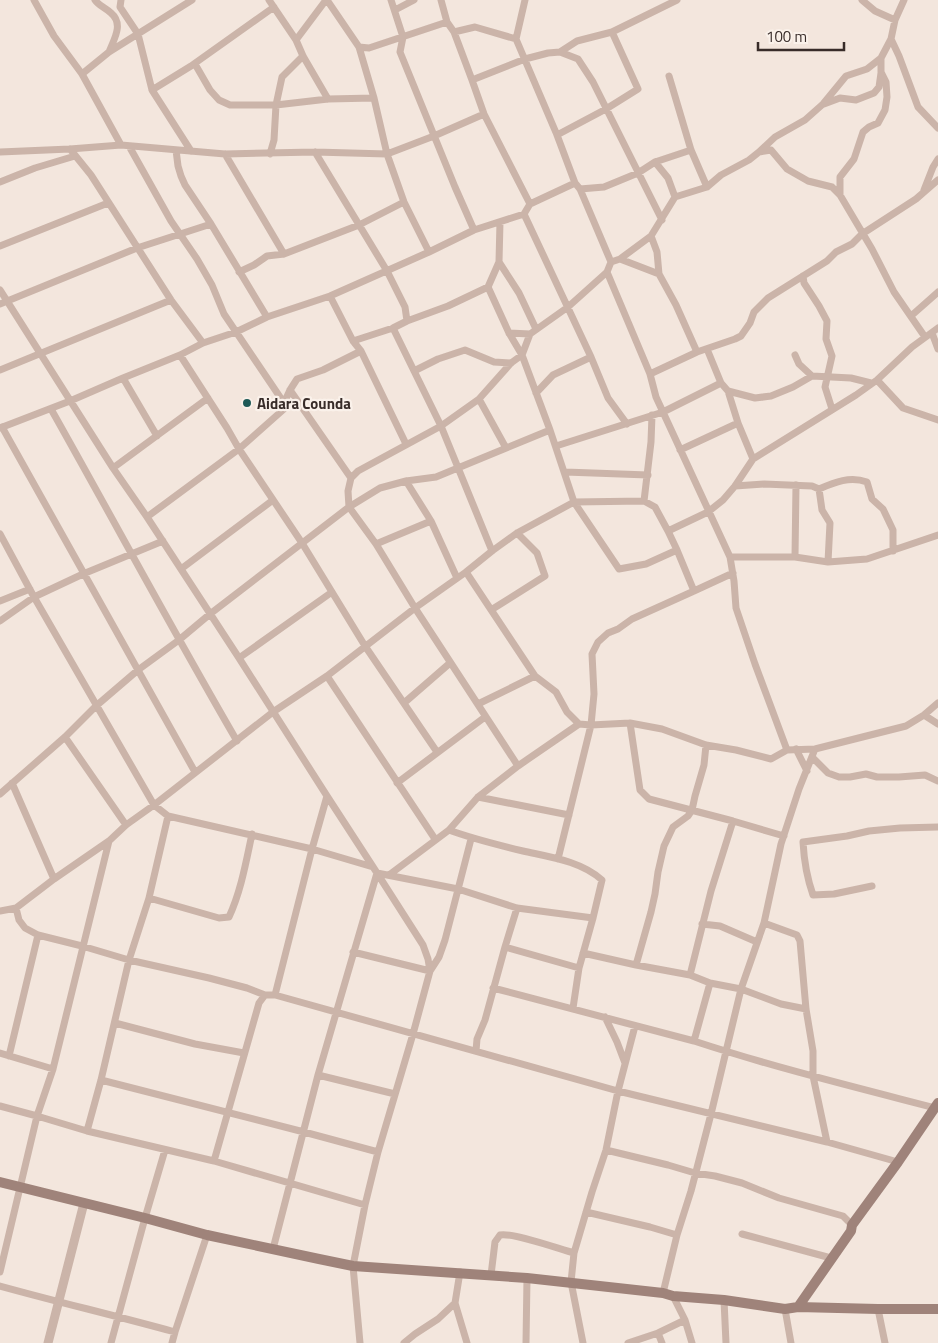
<svg xmlns="http://www.w3.org/2000/svg" width="938" height="1343" font-family="'Titillium Web',sans-serif">
	<rect width="100%" height="100%" fill="#f3e6dd"/>
	<g fill="none" stroke-linecap="round" stroke-linejoin="round">
		<path stroke="#cbb4a9" stroke-width="7" d="M 34,0 L 54,36 L 82,74 L 121,145
			M 95,0 C 99,6 106,8 111,13 C 124,24 114,39 109,52
			M 121,0 L 120,7 L 138,34 L 152,90 L 191,151
			M 269,0 L 296,40 L 303,56 L 328,99
			M 391,0 L 403,37 L 400,52 L 455,187 L 474,230
			M 441,0 L 447,22 L 454,32 L 472,80
			M 862,0 L 875,11 L 895,20
			M 904,0 L 895,20 L 891,39 L 881,58 L 881,72 L 886,82 L 887,97 L 885,110 L 878,123 L 869,127 L 863,132 L 854,159 L 840,177 L 840,195 L 872,249 L 894,292 L 925,337
			M 395,10 L 414,0
			M 454,32 L 475,27 L 516,39
			M 612,32 L 677,0
			M 891,39 L 899,56 L 918,107 L 938,128
			M 296,40 L 326,0
			M 359,47 L 369,48 L 447,22
			M 560,52 L 578,59 L 593,82 L 662,220
			M 195,64 L 210,90 L 219,100 L 230,105 L 276,105 L 328,99 L 374,98
			M 82,74 L 109,52 L 192,0
			M 669,76 L 691,150 L 707,187
			M 152,90 L 191,66 L 274,7
			M 824,104 L 840,98 L 856,100 L 874,93 L 879,87 L 881,73
			M 129,146 L 171,221 L 197,259 L 212,285 L 224,314 L 284,403
			M 70,149 L 91,175 L 171,300 L 203,343
			M 176,150 L 178,166 L 181,176 L 185,185 L 211,224 L 267,317
			M 0,152 L 70,149 L 121,145 L 225,154 L 315,152 L 387,154 L 374,98 L 359,47 L 327,0
			M 315,152 L 387,271 L 405,307 L 407,321 L 393,328 L 353,341
			M 759,152 L 775,137 L 805,120 L 823,104 L 846,76 L 867,69 L 881,58
			M 225,154 L 284,254
			M 270,154 L 274,140 L 276,105 L 282,77 L 303,56
			M 0,182 L 35,168 L 75,156
			M 580,189 L 604,187 L 638,173 L 655,162 L 691,150
			M 924,190 L 933,167 L 938,159
			M 675,197 L 707,187 L 721,175 L 749,160 L 759,152 L 771,150 L 787,169 L 808,181 L 832,187 L 840,195
			M 530,204 L 484,114 L 472,80 L 525,59 L 548,53 L 560,52 L 577,41 L 612,32 L 638,89 L 606,109 L 557,135
			M 524,214 L 591,357 L 608,398 L 627,424
			M 651,236 L 657,252 L 659,274 L 676,305 L 697,352
			M 0,246 L 108,203
			M 429,252 L 404,202 L 387,154 L 434,136 L 484,114
			M 620,259 L 659,274
			M 499,262 L 519,293 L 536,329
			M 611,262 L 620,259 L 651,236 L 675,197 L 668,178 L 655,162
			M 239,272 L 254,265 L 267,256 L 284,254 L 359,225 L 404,202
			M 607,272 L 650,374 L 656,397 L 730,557 L 795,557 L 828,562 L 867,559 L 938,535
			M 803,276 L 804,283 L 819,306 L 827,321 L 826,339 L 832,356 L 825,387 L 832,409
			M 0,290 L 113,468 L 147,517 L 239,658 L 327,796 L 377,873 L 423,945 L 428,959 L 430,971 L 413,1034 L 378,1152 L 365,1205 L 353,1266 L 360,1343
			M 330,296 L 353,341 L 361,351 L 406,444
			M 0,304 L 137,248 L 211,224
			M 911,316 L 938,292
			M 407,321 L 448,306 L 488,287
			M 393,328 L 441,426 L 492,551
			M 509,333 L 530,334
			M 932,333 L 938,349
			M 707,349 L 721,383
			M 180,355 L 227,428 L 239,449 L 302,543 L 365,646 L 437,752
			M 795,355 L 799,364 L 812,376
			M 0,370 L 171,300
			M 414,371 L 438,359 L 465,350 L 494,362 L 511,363
			M 650,374 L 697,352 L 735,339 L 741,336 L 750,323 L 754,312 L 768,298 L 827,261 L 836,252 L 852,244 L 862,234 L 916,199 L 938,180
			M 123,378 L 157,436
			M 877,380 L 903,408 L 938,420
			M 290,390 L 351,478
			M 728,391 L 755,398 L 771,396 L 793,387 L 812,376 L 851,378 L 871,383
			M 536,393 L 553,375 L 591,357
			M 479,399 L 506,448
			M 51,409 C 113,519 173,631 237,741
			M 2,427 L 195,772
			M 0,428 L 70,401 L 123,378 L 180,355 L 203,343 L 236,332 L 267,317 L 330,296 L 429,252 L 474,230 L 524,214 L 530,204 L 575,183 L 557,135 L 516,39 L 525,0
			M 556,446 L 663,412 L 721,383 L 728,391 L 738,423 L 753,459
			M 680,450 L 738,423
			M 113,468 L 208,398
			M 565,472 L 648,475
			M 406,481 L 431,521 L 457,578
			M 735,486 L 764,484 L 812,486 L 819,489 L 822,510 L 830,523 L 828,562
			M 819,489 C 835,482 850,476 867,482 L 872,499 L 883,509 L 893,530 L 893,551
			M 644,501 L 651,442 L 652,415
			M 147,517 L 239,449 L 284,409 L 284,403 L 290,390 L 297,379 L 323,370 L 361,351
			M 668,531 L 708,512 L 723,500 L 735,486 L 753,459 L 856,395 L 877,380 L 912,347 L 938,328
			M 0,534 L 34,597 L 154,805 L 168,816 L 312,849 L 373,867
			M 376,544 L 431,521
			M 730,557 L 734,581 L 736,608 L 755,664 L 787,750
			M 795,557 L 796,485
			M 181,569 L 273,500
			M 466,572 L 535,676 L 556,692 L 567,712 L 579,724
			M 694,591 L 733,573
			M 0,601 L 30,589
			M 491,610 L 545,576 L 537,553 L 517,533
			M 0,621 L 34,597 L 83,574 L 163,541
			M 239,658 L 332,592
			M 327,676 L 435,839
			M 404,703 L 450,663
			M 478,704 L 535,676
			M 924,715 L 938,724
			M 630,723 L 640,790 L 649,799 L 733,821 L 784,836
			M 65,737 L 126,825
			M 796,749 L 807,771
			M 812,757 L 828,773 L 839,777 L 850,777 L 866,774 L 877,777 L 899,777 L 925,775 L 938,781
			M 518,766 L 415,608 L 376,544 L 349,507 L 348,491 L 351,478 L 358,471 L 441,426 L 479,399 L 511,363 L 522,355 L 530,334 L 568,307 L 607,272 L 611,262 L 580,189 L 575,183
			M 12,783 L 54,879
			M 397,783 L 485,717
			M 0,794 L 65,737 L 96,706 L 138,670 L 179,640 L 210,614 L 349,507 L 380,488 L 406,481 L 436,477 L 550,430
			M 478,797 L 569,815
			M 449,830 C 473,839 498,845 523,851 C 550,857 581,861 602,880 L 593,918 L 579,968 L 573,1008
			M 558,859 L 591,725 L 594,694 L 592,654 L 598,642 L 608,633 L 618,629 L 632,619 L 694,591 L 677,550
			M 377,873 L 458,889 L 517,908 L 593,918
			M 389,875 L 449,830 L 478,797 L 518,766 L 579,724 L 591,725 L 630,723 L 662,729 L 706,745 L 736,750 L 771,759 L 787,750 L 815,749 L 906,726 L 924,715 L 938,703
			M 872,886 L 834,894 L 813,895 C 807,878 804,860 803,842 L 847,836 L 869,831 L 900,828 L 938,827
			M 149,898 L 219,918 L 229,917 C 241,891 246,862 252,834
			M 16,908 L 19,920 L 25,928 L 38,935 L 82,946 L 129,960 L 209,978 L 247,988 L 265,995 L 275,995 L 618,1091 L 827,1142 L 898,1162
			M 0,911 L 16,908 L 54,879 L 109,841 L 126,825 L 154,805 L 273,712 L 327,676 L 415,608 L 466,572 L 492,551 L 517,533 L 574,502 L 644,501 L 655,507 L 668,531 L 677,550 L 646,564 L 619,569 L 574,502 L 550,430 L 522,355 L 509,333 L 488,287 L 499,262 L 500,222
			M 764,923 L 797,935 L 800,941 L 806,1009 L 813,1051 L 813,1076 L 827,1142
			M 702,924 L 720,926 L 757,942
			M 505,947 L 579,968
			M 353,952 L 430,971 L 439,957 L 445,940 L 471,839
			M 583,953 L 636,965 L 690,975 L 710,983 L 741,989 L 781,1004 L 806,1009
			M 636,965 L 651,912 L 655,894 L 658,872 L 664,846 L 673,827 L 688,816 L 692,810 L 695,796 L 704,765 L 706,745
			M 690,975 L 711,891 L 733,821
			M 493,988 L 694,1041 C 773,1067 854,1087 935,1108
			M 275,995 L 312,849 L 327,796
			M 605,1017 L 617,1042 L 625,1063
			M 115,1023 L 195,1044 L 244,1053
			M 694,1041 L 710,983
			M 476,1051 L 477,1039 L 485,1020 L 505,947 L 517,908
			M 0,1053 L 53,1069
			M 9,1056 L 38,935
			M 318,1075 L 395,1094
			M 101,1080 L 304,1132 L 378,1152
			M 0,1106 L 37,1116 L 87,1131 L 214,1161 L 365,1205
			M 87,1131 L 101,1080 L 129,960 L 149,898 L 168,816
			M 606,1150 L 668,1165 L 695,1173 L 715,1176 L 742,1183 L 779,1198 L 843,1216 L 852,1225
			M 214,1161 L 259,1003 L 265,995
			M 586,1212 L 650,1227 L 677,1235
			M 742,1234 L 831,1258
			M 273,1249 L 318,1075 L 377,873
			M 0,1272 L 37,1116 L 53,1069 L 109,841
			M 460,1272 L 455,1303 L 467,1343
			M 491,1275 L 495,1242 L 500,1235 C 512,1232 559,1249 574,1253
			M 0,1286 C 58,1302 117,1316 175,1332
			M 663,1293 L 677,1235 L 691,1191 L 711,1114 L 741,989 L 764,923 L 781,844 L 799,789 L 815,749
			M 673,1296 L 685,1320 L 692,1343
			M 724,1300 L 726,1343
			M 785,1309 L 791,1343
			M 878,1309 L 885,1343
			M 658,1333 L 662,1343
			M 111,1343 L 145,1218 L 165,1150
			M 172,1343 L 175,1332 L 207,1235
			M 404,1343 L 415,1334 L 438,1319 L 455,1303
			M 526,1343 L 527,1278
			M 583,1343 L 571,1282 L 574,1253 L 592,1192 L 606,1150 L 618,1091 L 635,1026
			M 628,1343 L 658,1333 L 685,1320"/>
		<path stroke="#cbb4a9" stroke-width="9" d="M 48,1343 L 84,1203"/>
		<path stroke="#9f837a" stroke-width="10" d="M 0,1182 L 145,1218 L 207,1235 L 319,1259 L 353,1266 L 527,1278 L 663,1293 L 673,1296 L 724,1300 L 785,1309 L 798,1307 L 878,1309 L 938,1309
			M 798,1307 L 851,1231 L 852,1225 L 898,1162 L 938,1103"/>
	</g>
	<circle fill="#1e5a57" stroke="#faf1ea" stroke-width="2" cx="247" cy="403" r="5"/>
	<g text-anchor="middle" dominant-baseline="central" stroke-width="4.5" stroke-linejoin="round" paint-order="stroke">
		<g font-size="15" font-weight="bold" fill="#382c29" stroke="#faf1ea" text-anchor="start">
			<text x="257" y="403">Aidara Counda</text>
		</g>
	</g>
	<path d="M758 42v8h86v-8" fill="none" stroke="#382c29" stroke-width="2.5"/>
	<text x="766" y="42" font-size="15" fill="#382c29" stroke="#faf1ea" stroke-width="4" paint-order="stroke">100 m</text>
</svg>
